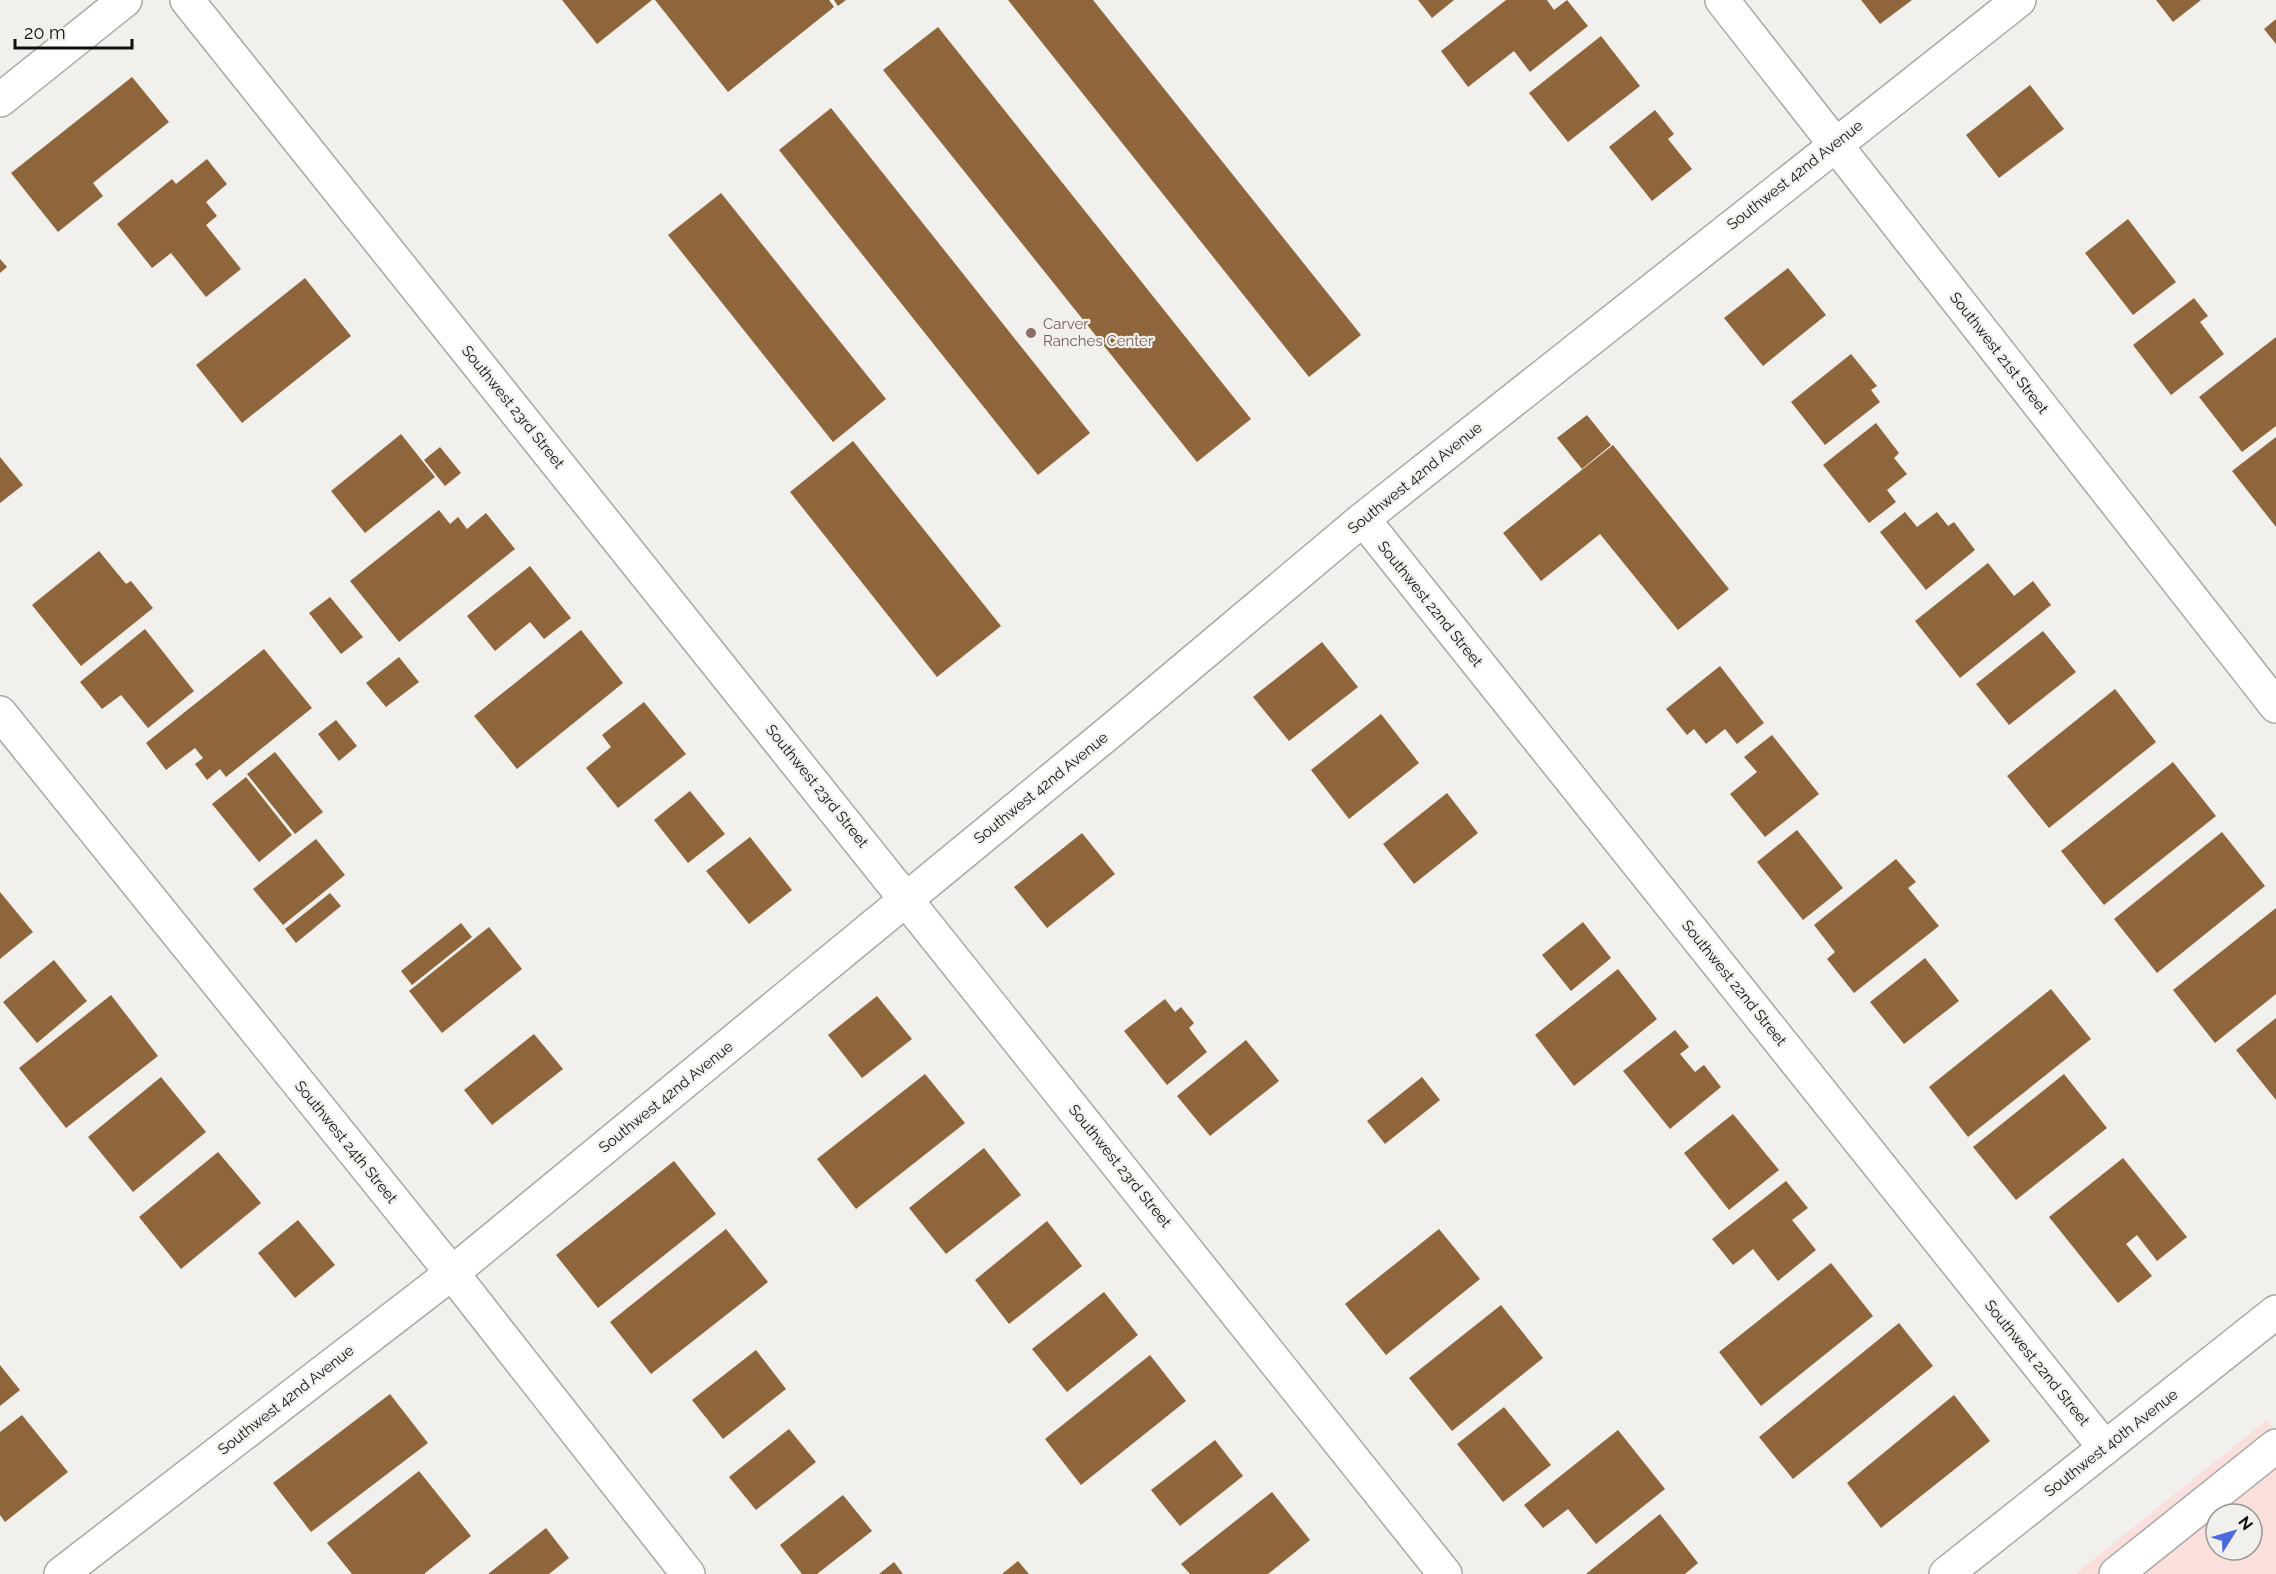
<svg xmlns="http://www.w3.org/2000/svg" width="2276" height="1574" font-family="Raleway,sans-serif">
	<rect width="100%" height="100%" fill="#f1f0ec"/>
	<path fill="#fadfdc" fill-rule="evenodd" d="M 2267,1420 L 2276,1432 L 2276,1574 L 2075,1574 ZM 2216,1514 L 2252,1514 L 2252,1550 L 2216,1550 Z"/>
	<path fill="#8f653b" d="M 562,0 L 652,0 L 597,44 Z
		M 655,0 L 829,0 L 834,7 L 728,92 Z
		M 834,0 L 846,0 L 838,6 Z
		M 1008,0 L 1093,0 L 1361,335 L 1309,377 Z
		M 1418,0 L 1454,0 L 1432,18 Z
		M 1506,0 L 1547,0 L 1554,10 L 1567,0 L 1588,26 L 1530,72 L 1514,51 L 1468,87 L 1441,51 Z
		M 1861,0 L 1912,0 L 1880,24 Z
		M 2156,0 L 2201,0 L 2173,22 Z
		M 2276,19 L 2276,44 L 2264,29 Z
		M 938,27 L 1251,419 L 1197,462 L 883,70 Z
		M 1601,36 L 1640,86 L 1568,142 L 1529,93 Z
		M 132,77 L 169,122 L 93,183 L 103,196 L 58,232 L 11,173 Z
		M 2030,85 L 2064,129 L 1999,178 L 1966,135 Z
		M 831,108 L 1090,433 L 1038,475 L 779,150 Z
		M 1655,110 L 1674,134 L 1668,139 L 1692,169 L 1652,201 L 1609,147 Z
		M 207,159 L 227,184 L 206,202 L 217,216 L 206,225 L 241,269 L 206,297 L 171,253 L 152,268 L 117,224 L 172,179 L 176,184 Z
		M 721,193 L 886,399 L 833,442 L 668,235 Z
		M 2128,219 L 2176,282 L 2133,315 L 2085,253 Z
		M 0,259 L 7,267 L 0,273 Z
		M 1788,268 L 1826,315 L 1763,366 L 1724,318 Z
		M 305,278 L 351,336 L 242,423 L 196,365 Z
		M 2194,298 L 2208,316 L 2200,322 L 2224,354 L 2171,395 L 2133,345 Z
		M 2276,337 L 2276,426 L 2242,452 L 2199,397 Z
		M 1851,354 L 1877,386 L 1871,390 L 1880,402 L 1825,445 L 1791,402 Z
		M 1587,415 L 1611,445 L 1582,469 L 1557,438 Z
		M 1876,423 L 1899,453 L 1894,458 L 1907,474 L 1887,490 L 1896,502 L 1869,523 L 1823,465 Z
		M 401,434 L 435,477 L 365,533 L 331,491 Z
		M 2276,437 L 2276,527 L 2232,471 Z
		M 853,441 L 1001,626 L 937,677 L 790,492 Z
		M 1613,445 L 1729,589 L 1678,630 L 1600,534 L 1541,581 L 1503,533 Z
		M 440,447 L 461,473 L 445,486 L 424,460 Z
		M 0,457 L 23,485 L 0,503 Z
		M 439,510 L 450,524 L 458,517 L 467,529 L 486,513 L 515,549 L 399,642 L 350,581 Z
		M 1905,512 L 1917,527 L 1937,512 L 1948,526 L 1954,522 L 1975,550 L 1926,590 L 1880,532 Z
		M 99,551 L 126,584 L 131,581 L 153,608 L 81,666 L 32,605 Z
		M 1988,563 L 2014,596 L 2033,581 L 2051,605 L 1960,678 L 1915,621 Z
		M 530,566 L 571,618 L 544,639 L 530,622 L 495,651 L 467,616 Z
		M 330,597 L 363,637 L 341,654 L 309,613 Z
		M 145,629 L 194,691 L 148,728 L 121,695 L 102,709 L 80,682 Z
		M 581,630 L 623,683 L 517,769 L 474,716 Z
		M 2043,631 L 2076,672 L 2009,725 L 1976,684 Z
		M 1322,642 L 1358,687 L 1289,741 L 1253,697 Z
		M 264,649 L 312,708 L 226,777 L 220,769 L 207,780 L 195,764 L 203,758 L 195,748 L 166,770 L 146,743 Z
		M 399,657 L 419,682 L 386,707 L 366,683 Z
		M 1720,666 L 1764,723 L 1737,744 L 1725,729 L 1706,744 L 1694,729 L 1687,735 L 1666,709 Z
		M 2115,689 L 2156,742 L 2049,828 L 2007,776 Z
		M 644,702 L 686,754 L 618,808 L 586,768 L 611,747 L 602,735 Z
		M 1381,714 L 1419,763 L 1349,819 L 1311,770 Z
		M 336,720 L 357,746 L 339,761 L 318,734 Z
		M 1772,735 L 1819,794 L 1765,837 L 1730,794 L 1757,772 L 1744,757 Z
		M 275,752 L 323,812 L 295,834 L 247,774 Z
		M 2173,762 L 2216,816 L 2104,905 L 2061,851 Z
		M 246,777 L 292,835 L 259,862 L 212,804 Z
		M 690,791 L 725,834 L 688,863 L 654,820 Z
		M 1447,793 L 1478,833 L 1414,884 L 1383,844 Z
		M 1797,830 L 1843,888 L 1803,920 L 1757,862 Z
		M 2222,832 L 2265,886 L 2157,973 L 2114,919 Z
		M 1082,833 L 1115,874 L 1047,928 L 1014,887 Z
		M 750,837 L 792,890 L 749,924 L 706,871 Z
		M 316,839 L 345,875 L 283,925 L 253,889 Z
		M 1896,859 L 1916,882 L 1908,888 L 1939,926 L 1854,993 L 1827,959 L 1835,952 L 1814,925 Z
		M 0,892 L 33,932 L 0,959 Z
		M 330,893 L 341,906 L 296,943 L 285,929 Z
		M 2276,908 L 2276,994 L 2215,1043 L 2173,990 Z
		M 1583,922 L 1611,958 L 1571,991 L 1542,955 Z
		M 461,923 L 472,937 L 412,985 L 401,971 Z
		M 489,927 L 522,969 L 442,1033 L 409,991 Z
		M 1925,958 L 1959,1001 L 1904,1044 L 1870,1002 Z
		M 54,960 L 87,1001 L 37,1043 L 3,1002 Z
		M 1618,969 L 1657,1019 L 1574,1086 L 1535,1035 Z
		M 2051,989 L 2091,1039 L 1968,1137 L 1929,1087 Z
		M 111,995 L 158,1056 L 66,1128 L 19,1068 Z
		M 877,996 L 912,1039 L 862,1078 L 828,1035 Z
		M 1165,999 L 1175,1012 L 1181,1007 L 1194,1023 L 1189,1028 L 1207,1052 L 1167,1085 L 1124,1031 Z
		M 2276,1018 L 2276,1100 L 2236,1050 Z
		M 1675,1030 L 1689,1047 L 1680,1054 L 1695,1072 L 1704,1065 L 1721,1087 L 1670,1129 L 1623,1071 Z
		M 534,1034 L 563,1069 L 492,1125 L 464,1090 Z
		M 1246,1040 L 1279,1081 L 1210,1136 L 1177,1096 Z
		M 925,1074 L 965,1123 L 856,1209 L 817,1159 Z
		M 2064,1074 L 2107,1128 L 2016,1200 L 1973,1147 Z
		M 161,1077 L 206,1132 L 133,1192 L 88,1137 Z
		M 1422,1077 L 1440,1100 L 1385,1144 L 1367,1121 Z
		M 1733,1114 L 1779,1170 L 1729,1210 L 1684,1153 Z
		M 984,1148 L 1021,1195 L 946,1254 L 909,1208 Z
		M 218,1152 L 261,1203 L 181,1269 L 139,1217 Z
		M 2123,1158 L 2187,1237 L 2157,1261 L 2137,1235 L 2126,1244 L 2152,1276 L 2118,1303 L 2049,1217 Z
		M 674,1161 L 716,1214 L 598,1308 L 556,1255 Z
		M 1786,1181 L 1808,1208 L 1792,1220 L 1816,1250 L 1778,1281 L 1753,1249 L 1733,1265 L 1712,1239 Z
		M 298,1220 L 335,1265 L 295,1298 L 258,1253 Z
		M 1047,1221 L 1082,1266 L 1009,1324 L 975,1280 Z
		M 726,1229 L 768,1282 L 651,1374 L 610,1322 Z
		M 1439,1229 L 1480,1279 L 1386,1355 L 1345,1304 Z
		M 1831,1263 L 1873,1316 L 1761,1406 L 1719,1352 Z
		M 1104,1292 L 1138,1335 L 1067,1392 L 1032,1349 Z
		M 1501,1305 L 1543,1358 L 1452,1431 L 1409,1378 Z
		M 1899,1323 L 1933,1366 L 1793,1479 L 1759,1437 Z
		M 756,1350 L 786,1389 L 723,1439 L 692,1400 Z
		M 1150,1355 L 1186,1401 L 1081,1485 L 1045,1439 Z
		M 0,1365 L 20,1390 L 0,1406 Z
		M 390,1394 L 428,1443 L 311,1532 L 273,1483 Z
		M 1954,1395 L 1990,1441 L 1881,1528 L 1847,1483 Z
		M 1504,1407 L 1551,1465 L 1503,1502 L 1457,1444 Z
		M 22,1415 L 68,1472 L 5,1522 L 0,1515 L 0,1432 Z
		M 789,1429 L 816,1462 L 756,1510 L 729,1477 Z
		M 1618,1430 L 1665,1489 L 1596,1544 L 1568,1509 L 1543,1528 L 1524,1505 Z
		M 1215,1440 L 1243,1476 L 1180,1526 L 1151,1490 Z
		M 419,1471 L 471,1536 L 424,1574 L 352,1574 L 327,1543 Z
		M 1272,1492 L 1310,1540 L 1268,1574 L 1190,1574 L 1181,1564 Z
		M 843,1495 L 872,1531 L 817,1574 L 802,1574 L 780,1545 Z
		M 1660,1514 L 1698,1563 L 1685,1574 L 1586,1574 Z
		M 546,1528 L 569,1558 L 549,1574 L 488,1574 Z
		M 1018,1561 L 1029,1574 L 1002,1574 Z
		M 894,1562 L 903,1574 L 879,1574 Z"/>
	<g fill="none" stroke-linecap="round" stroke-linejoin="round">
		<g stroke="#a8a7a4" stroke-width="36">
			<path id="minor" d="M 187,0 L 1445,1574
				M 1722,0 L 2276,706
				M 0,100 L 125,0
				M 1363,519 L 2105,1448
				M 0,713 L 452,1273 L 688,1574
				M 61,1574 L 452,1273 L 1112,730 L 1363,519 L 2019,0
				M 1946,1574 L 2276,1312
				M 2116,1574 L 2276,1446"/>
		</g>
		<use href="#minor" stroke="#fff" stroke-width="33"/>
	</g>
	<circle fill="#8d6e63" stroke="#f1f0ec" stroke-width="2" cx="1031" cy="333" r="6"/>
	<g text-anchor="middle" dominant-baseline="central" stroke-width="4.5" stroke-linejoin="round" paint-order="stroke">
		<g font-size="15" fill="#100f0e" stroke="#f1f0ec">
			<text transform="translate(1795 175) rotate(-38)">Southwest 42nd Avenue</text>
			<text transform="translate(1999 353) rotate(52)">Southwest 21st Street</text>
			<text transform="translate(513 407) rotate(51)">Southwest 23rd Street</text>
			<text transform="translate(1415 478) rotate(-39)">Southwest 42nd Avenue</text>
			<text transform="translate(1430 604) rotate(51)">Southwest 22nd Street</text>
			<text transform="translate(817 786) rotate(51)">Southwest 23rd Street</text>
			<text transform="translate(1041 788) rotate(-39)">Southwest 42nd Avenue</text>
			<text transform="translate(1734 983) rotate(51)">Southwest 22nd Street</text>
			<text transform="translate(666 1097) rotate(-39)">Southwest 42nd Avenue</text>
			<text transform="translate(346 1142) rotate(51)">Southwest 24th Street</text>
			<text transform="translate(1120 1166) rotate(51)">Southwest 23rd Street</text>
			<text transform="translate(2037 1363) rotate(51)">Southwest 22nd Street</text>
			<text transform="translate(286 1400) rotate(-38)">Southwest 42nd Avenue</text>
			<text transform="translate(2111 1443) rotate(-38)">Southwest 40th Avenue</text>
		</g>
		<g font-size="15" fill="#785e54" stroke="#f1f0ec" text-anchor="start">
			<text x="1043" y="324">Carver<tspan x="1043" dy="17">Ranches Center</tspan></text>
		</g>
	</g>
	<g transform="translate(2234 1532) rotate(53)"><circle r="28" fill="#f1f0ec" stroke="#979693" stroke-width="1.5"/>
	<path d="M0-4.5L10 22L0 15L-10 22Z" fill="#4c69dd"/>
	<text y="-9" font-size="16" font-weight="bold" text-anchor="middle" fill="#100f0e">N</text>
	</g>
	<path d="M15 39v9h117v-9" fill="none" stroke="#100f0e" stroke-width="3"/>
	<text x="24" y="39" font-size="18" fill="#100f0e" stroke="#f1f0ec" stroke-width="4.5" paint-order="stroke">20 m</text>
</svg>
